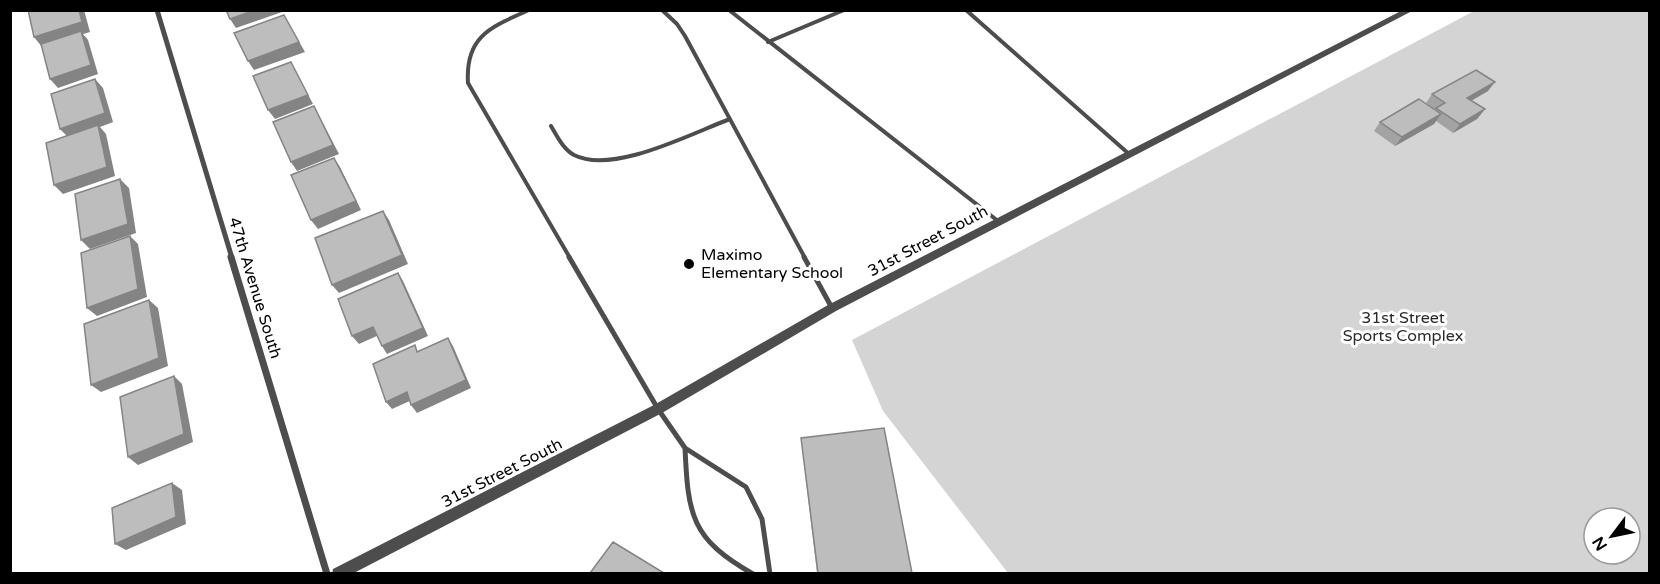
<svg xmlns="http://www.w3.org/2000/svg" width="1660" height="584" font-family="'Varela Round',sans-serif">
	<rect width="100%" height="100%" fill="#fff"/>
	<path fill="#d4d4d4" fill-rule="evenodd" d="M 1474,11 L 1649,11 L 1649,573 L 1008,573 L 883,411 L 852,340 ZM 1594,518 L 1630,518 L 1630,554 L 1594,554 Z"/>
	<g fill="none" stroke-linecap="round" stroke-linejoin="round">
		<path stroke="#4d4d4d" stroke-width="4" d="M 529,10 C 491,27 465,36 468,83 L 570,258
			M 662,10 L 677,24 L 685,36 L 805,258
			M 729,10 L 998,221
			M 966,10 L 1129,154
			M 768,42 L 844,10
			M 551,126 C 557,136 563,149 574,155 C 613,175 692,133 730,119"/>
		<path stroke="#4d4d4d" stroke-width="5" d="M 569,257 L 658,409 L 685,448 L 746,487 L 762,519 L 770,574
			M 804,257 L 832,308
			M 685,448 C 688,515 691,539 753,574"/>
		<path stroke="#4d4d4d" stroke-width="5" d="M 157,10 L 232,258"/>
		<path stroke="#4d4d4d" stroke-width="7" d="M 231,257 L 327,574"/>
		<path fill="#4d4d4d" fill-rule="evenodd" d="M 1403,10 L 1414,10 L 836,311 L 662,413 L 352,574 L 332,574 L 333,569 L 654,405 L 828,305 Z"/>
	</g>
	<path fill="#a3a3a3" d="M 1488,91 L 1471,101 L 1485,109 L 1477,119 L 1453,133 L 1436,121 L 1434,124 L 1395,146 L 1374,131 L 1380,122 L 1435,110 L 1426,103 L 1432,94 Z
		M 801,438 L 912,573 L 817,573 Z"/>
	<path fill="#848484" d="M 79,10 L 84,10 L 90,32 L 83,34 L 88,40 L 98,74 L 58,88 L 50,79 L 42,47 L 34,37 Z
		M 255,10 L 288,10 L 236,28 L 230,19 Z
		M 284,15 L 305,52 L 254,70 L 248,61 Z
		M 291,62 L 313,104 L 275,119 L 268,110 Z
		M 95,79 L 103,88 L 113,122 L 100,127 L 106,134 L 115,176 L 63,194 L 54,185 L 69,138 L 60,129 Z
		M 1495,82 L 1488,91 L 1460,107 L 1467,98 Z
		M 314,106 L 339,154 L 297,171 L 291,162 Z
		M 1485,109 L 1477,119 L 1453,133 L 1460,124 Z
		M 1441,114 L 1434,124 L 1395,146 L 1402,137 Z
		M 334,158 L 340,167 L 361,210 L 318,229 L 311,220 Z
		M 120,179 L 129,188 L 136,233 L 90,249 L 81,240 Z
		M 383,211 L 389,220 L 408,264 L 339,293 L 332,285 Z
		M 130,236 L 138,244 L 147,297 L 97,316 L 87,308 Z
		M 398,273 L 403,281 L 428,336 L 387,354 L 382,346 Z
		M 149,300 L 158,308 L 168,366 L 101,392 L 91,385 Z
		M 373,327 L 379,335 L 359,344 L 352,336 Z
		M 448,338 L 453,346 L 471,388 L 417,413 L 411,405 Z
		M 174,376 L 182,384 L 193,442 L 138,465 L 128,457 Z
		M 407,392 L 412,400 L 392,409 L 386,402 Z
		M 172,483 L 182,490 L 186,524 L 126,550 L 115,544 Z"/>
	<path fill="#bdbdbd" stroke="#848484" stroke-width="1.5" d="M 28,10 L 79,10 L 82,22 L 34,37 Z
		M 226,10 L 255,10 L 230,19 Z
		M 284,15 L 299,42 L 248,61 L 234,33 Z
		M 81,31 L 91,65 L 50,79 L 41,44 Z
		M 291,62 L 308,95 L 268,110 L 253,76 Z
		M 1476,70 L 1495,82 L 1467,98 L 1485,109 L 1460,124 L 1436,108 L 1445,103 L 1432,94 Z
		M 95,79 L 105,113 L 60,129 L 51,94 Z
		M 1419,99 L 1441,114 L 1402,137 L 1380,122 Z
		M 314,106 L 333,145 L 291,162 L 273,122 Z
		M 98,125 L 107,167 L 54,185 L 46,143 Z
		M 334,158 L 356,201 L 311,220 L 291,175 Z
		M 120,179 L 128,224 L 81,240 L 75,194 Z
		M 383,211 L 402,255 L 332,285 L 315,238 Z
		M 130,236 L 138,289 L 87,308 L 81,253 Z
		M 398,273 L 423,328 L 382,346 L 373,327 L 352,336 L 338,299 Z
		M 149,300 L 159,358 L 91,385 L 84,324 Z
		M 448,338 L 466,380 L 411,405 L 407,392 L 386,402 L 373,364 L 415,345 L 417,352 Z
		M 174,376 L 184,434 L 128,457 L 120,397 Z
		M 884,428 L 912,573 L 818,573 L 801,438 Z
		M 172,483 L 176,517 L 115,544 L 112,508 Z
		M 613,542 L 664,573 L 590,573 Z"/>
	<circle fill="#000" stroke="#fff" stroke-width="2" cx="689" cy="264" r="6"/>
	<g text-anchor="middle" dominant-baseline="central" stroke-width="6" stroke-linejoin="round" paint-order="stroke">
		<g font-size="16" fill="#000" stroke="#fff">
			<text transform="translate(928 241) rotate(-28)">31st Street South</text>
			<text transform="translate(255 288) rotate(73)">47th Avenue South</text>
			<text transform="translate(502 473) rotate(-27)">31st Street South</text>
		</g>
		<g font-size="16" fill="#000" stroke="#fff" text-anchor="start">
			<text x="701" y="255">Maximo<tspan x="701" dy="18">Elementary School</tspan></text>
		</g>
		<g font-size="16" fill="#2b2b2b" stroke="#fff">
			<text x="1403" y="318">31st Street<tspan x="1403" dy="18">Sports Complex</tspan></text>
		</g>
	</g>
	<rect width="1660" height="584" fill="none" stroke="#000000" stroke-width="24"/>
	<g transform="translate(1612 536) rotate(238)"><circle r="28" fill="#ffffff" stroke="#999999" stroke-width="1.5"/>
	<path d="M0-4.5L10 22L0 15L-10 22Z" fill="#000000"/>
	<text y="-9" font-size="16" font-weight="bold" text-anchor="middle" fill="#000000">N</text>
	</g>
</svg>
